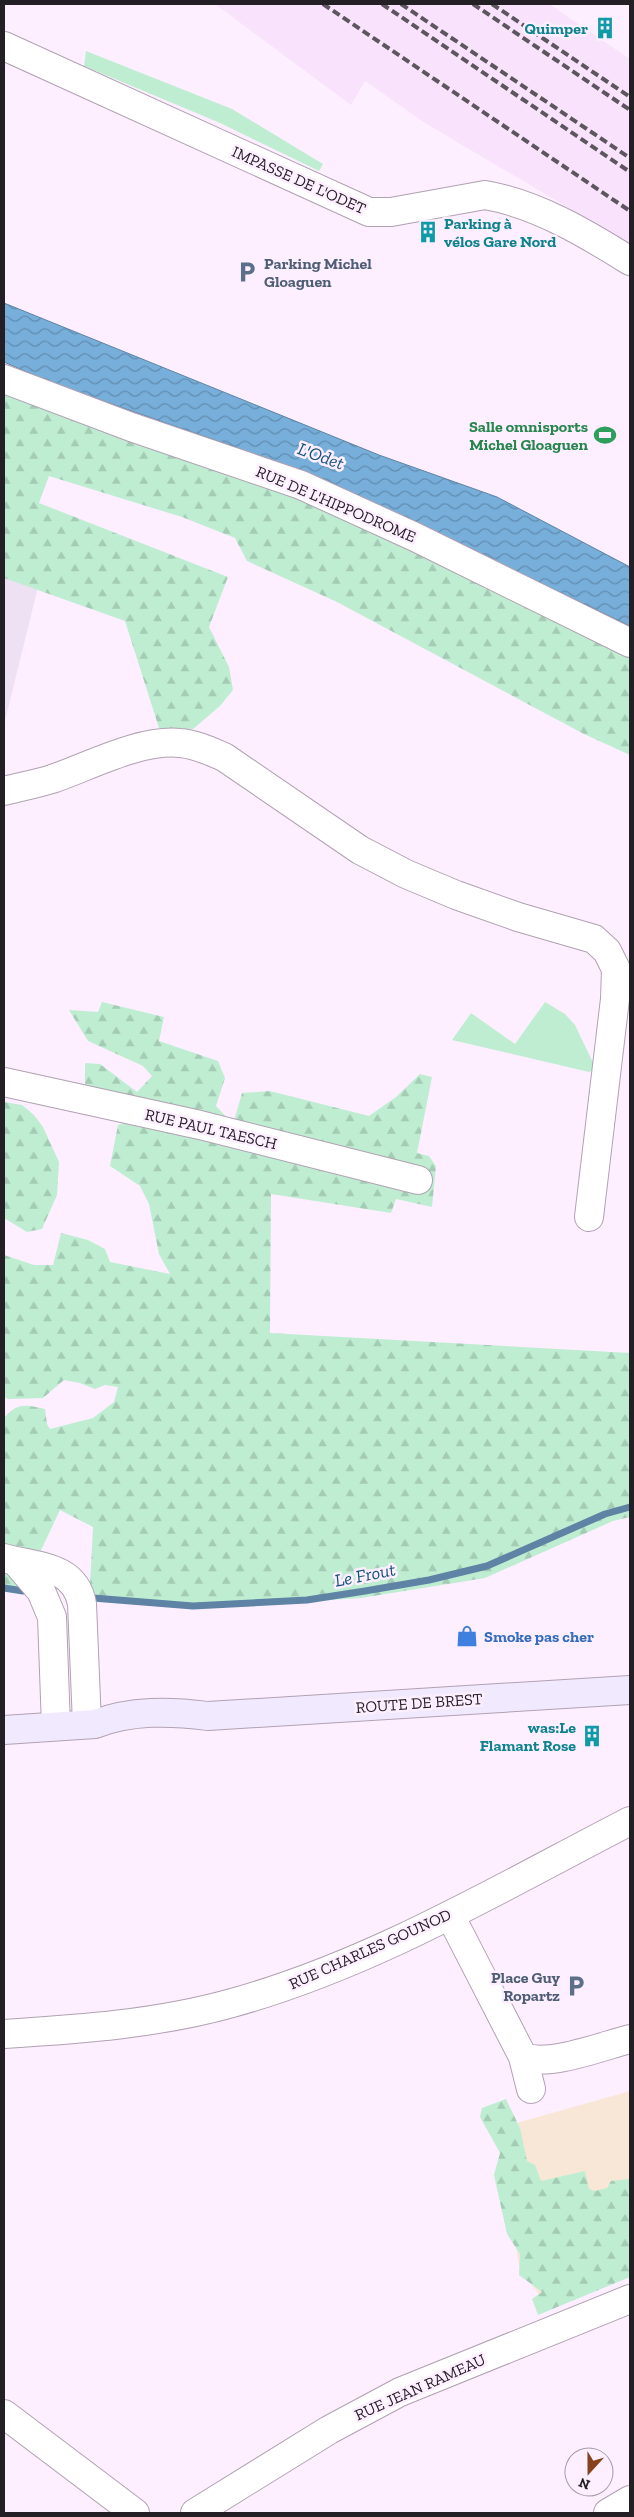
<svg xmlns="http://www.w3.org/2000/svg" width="634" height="2517" font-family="'Zilla Slab',serif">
	<defs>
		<pattern id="forest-firs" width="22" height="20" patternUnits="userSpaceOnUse" patternTransform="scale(1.25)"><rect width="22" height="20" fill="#bfedd2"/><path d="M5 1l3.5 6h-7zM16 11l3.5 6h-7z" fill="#a4cbb4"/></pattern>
		<pattern id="water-waves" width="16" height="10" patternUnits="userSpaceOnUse" patternTransform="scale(1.25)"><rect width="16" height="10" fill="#77aeda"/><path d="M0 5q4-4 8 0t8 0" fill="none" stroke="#618db1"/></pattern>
	</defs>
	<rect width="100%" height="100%" fill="#fdefff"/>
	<path fill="#f9e2fc" d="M 215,4 L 549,4 L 630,59 L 630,244 L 425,123 L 365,81 L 351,105 Z"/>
	<path fill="#f8e7d6" d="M 630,2091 L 630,2267 L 542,2299 L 519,2266 L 499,2128 Z"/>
	<path fill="#efe1f4" d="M 4,575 L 39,583 L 4,725 Z"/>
	<path fill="#bfedd2" d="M 86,51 L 232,109 L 323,164 L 319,171 L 220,123 L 84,66 Z
		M 545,1002 L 565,1014 L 575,1025 L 596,1069 L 589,1072 L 452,1040 L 471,1013 L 515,1044 Z"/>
	<path fill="url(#forest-firs)" d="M 4,394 L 282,493 L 373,530 L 630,657 L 630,755 L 584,734 L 337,602 L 247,561 L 235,538 L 182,517 L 49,476 L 39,503 L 228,577 L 209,627 L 229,667 L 233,690 L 220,706 L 193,729 L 159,728 L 125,621 L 4,578 Z
		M 102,1002 L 164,1017 L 159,1041 L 218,1061 L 225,1078 L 216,1106 L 233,1124 L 242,1093 L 270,1091 L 369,1116 L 396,1097 L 420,1074 L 432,1077 L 417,1153 L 429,1156 L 436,1166 L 432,1207 L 396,1199 L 391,1213 L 271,1194 L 270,1333 L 630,1353 L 630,1517 L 613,1521 L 485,1578 L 361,1598 L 207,1608 L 98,1599 L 90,1585 L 93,1527 L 60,1510 L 27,1580 L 14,1591 L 4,1591 L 4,1418 C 18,1402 26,1405 45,1409 L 47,1424 L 50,1429 L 93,1418 L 114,1402 L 118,1387 L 105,1385 L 95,1389 L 80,1383 L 64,1380 L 43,1398 L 8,1399 L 4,1397 L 4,1255 L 34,1265 L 53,1265 L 61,1233 L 88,1240 L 105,1249 L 110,1262 L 170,1274 L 159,1254 L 149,1204 L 140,1186 L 110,1166 L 118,1125 L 128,1122 L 97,1090 L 85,1085 L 85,1063 L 100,1064 L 137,1092 L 152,1076 L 143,1066 L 88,1041 L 69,1010 L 98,1012 Z
		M 4,1102 L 22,1105 L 34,1115 L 43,1127 L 59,1162 L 57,1195 L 42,1229 L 27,1232 L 4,1218 Z
		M 506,2099 L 520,2128 L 527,2161 L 535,2165 L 541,2181 L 585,2171 L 589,2189 L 595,2191 L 607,2188 L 611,2181 L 630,2179 L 630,2277 L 538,2315 L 532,2299 L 542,2292 L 519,2275 L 520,2254 L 507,2234 L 494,2175 L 500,2153 L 480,2117 L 482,2108 Z"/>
	<path fill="url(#water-waves)" stroke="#5e83a4" d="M 4,303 L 379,455 L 497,497 L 630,567 L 630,626 L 314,475 L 52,383 L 4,362 Z"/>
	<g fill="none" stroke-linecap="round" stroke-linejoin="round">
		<path stroke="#5e83a4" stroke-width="7" d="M 4,1588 L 23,1591
			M 93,1598 L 193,1606 L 307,1600 L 365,1591 L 429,1580 L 487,1566 L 605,1514 L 630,1507"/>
		<g stroke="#b1a1b3" stroke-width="30">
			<path id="street" d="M 4,46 L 369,212 L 391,212 L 485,195 C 537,204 587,234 630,261
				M 4,379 L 131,427 L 301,485 L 415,537 L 630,643
				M 4,791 C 20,787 36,784 52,779 C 90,766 140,739 180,743 C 195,744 210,751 224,757 L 360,850 L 406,874 L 456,895 L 518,917 L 594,939 L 607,951 L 616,969 L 615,999 L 589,1217
				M 4,1082 L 200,1125 L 418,1180
				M 4,1558 C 34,1567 75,1564 82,1604 L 87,1724
				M 16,1562 L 41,1591 L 52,1617 L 56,1726
				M 450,1915 L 523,2057 L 531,2089
				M 4,2034 C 81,2029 157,2024 232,2003 C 373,1964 500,1888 630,1821
				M 523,2057 C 550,2067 602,2046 630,2039
				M 4,2414 L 135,2513
				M 195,2513 L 329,2430 L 400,2392 L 630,2299
				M 608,2513 L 630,2500"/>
		</g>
		<g stroke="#b1a1b3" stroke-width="30">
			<path id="secondary" d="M 4,1730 L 95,1724 C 131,1710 170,1711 208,1716 L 630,1690"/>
		</g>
		<use href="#street" stroke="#fff" stroke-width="28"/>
		<use href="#secondary" stroke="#f1eafe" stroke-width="28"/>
		<path stroke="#5e565f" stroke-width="4" stroke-dasharray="8 4" stroke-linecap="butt" d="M 323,4 L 630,211
			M 382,4 L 630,172
			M 401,4 L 630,158
			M 473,4 L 630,110
			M 492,4 L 630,97"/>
	</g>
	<defs>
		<g id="building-bare" transform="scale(1.725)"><path d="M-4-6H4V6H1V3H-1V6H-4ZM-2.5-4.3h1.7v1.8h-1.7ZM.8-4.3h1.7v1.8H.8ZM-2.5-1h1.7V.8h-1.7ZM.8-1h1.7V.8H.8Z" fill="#0f9aa8" stroke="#fdefff" stroke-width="2.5" paint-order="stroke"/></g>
		<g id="parking-bare" transform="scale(1.725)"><path d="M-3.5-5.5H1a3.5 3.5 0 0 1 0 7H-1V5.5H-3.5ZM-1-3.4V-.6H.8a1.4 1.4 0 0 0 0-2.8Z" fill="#5c6f8a" stroke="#fdefff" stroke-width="2.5" paint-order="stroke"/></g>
		<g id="stadium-bare" transform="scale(1.725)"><path d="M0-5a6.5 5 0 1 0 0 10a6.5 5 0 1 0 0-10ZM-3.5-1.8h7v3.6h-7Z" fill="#2e9e5b" stroke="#fdefff" stroke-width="2.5" paint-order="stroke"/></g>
		<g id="shop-bare" transform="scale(1.725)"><path d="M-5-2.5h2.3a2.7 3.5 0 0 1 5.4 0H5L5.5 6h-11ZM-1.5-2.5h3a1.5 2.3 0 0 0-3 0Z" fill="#3f7fe0" stroke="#fdefff" stroke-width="2.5" paint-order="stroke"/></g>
	</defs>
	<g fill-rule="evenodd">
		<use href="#building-bare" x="605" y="28"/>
		<use href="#building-bare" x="428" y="232"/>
		<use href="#parking-bare" x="247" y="272"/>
		<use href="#stadium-bare" x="605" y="435"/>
		<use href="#shop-bare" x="467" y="1636"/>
		<use href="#building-bare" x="592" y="1736"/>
		<use href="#parking-bare" x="576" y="1986"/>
	</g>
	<g text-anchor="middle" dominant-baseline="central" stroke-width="5" stroke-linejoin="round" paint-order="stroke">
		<g font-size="16" font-weight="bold" fill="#0d838f" stroke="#fdefff" text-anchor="end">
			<text x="588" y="28">Quimper</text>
			<text x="444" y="223" text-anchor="start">Parking à<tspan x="444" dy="18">vélos Gare Nord</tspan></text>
			<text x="576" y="1727">was:Le<tspan x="576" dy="18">Flamant Rose</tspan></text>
		</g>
		<g font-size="16" fill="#241e25" stroke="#fdefff">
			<text transform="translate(299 180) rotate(24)">IMPASSE DE L'ODET</text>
			<text transform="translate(336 504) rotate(23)">RUE DE L'HIPPODROME</text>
			<text transform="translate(211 1129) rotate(13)">RUE PAUL TAESCH</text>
			<text transform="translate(419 1703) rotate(-4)">ROUTE DE BREST</text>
			<text transform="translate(370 1949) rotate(-24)">RUE CHARLES GOUNOD</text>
			<text transform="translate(420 2387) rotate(-24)">RUE JEAN RAMEAU</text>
		</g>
		<g font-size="16" font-weight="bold" fill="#4e5e75" stroke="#fdefff" text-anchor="start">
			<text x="264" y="263">Parking Michel<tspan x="264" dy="18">Gloaguen</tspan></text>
			<text x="560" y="1977" text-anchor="end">Place Guy<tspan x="560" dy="18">Ropartz</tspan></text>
		</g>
		<g font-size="16" font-weight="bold" fill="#27864d" stroke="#fdefff" text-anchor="end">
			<text x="588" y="426">Salle omnisports<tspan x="588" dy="18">Michel Gloaguen</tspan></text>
		</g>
		<g font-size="16" font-weight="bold" fill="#366cbe" stroke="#fdefff" text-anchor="start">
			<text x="484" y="1636">Smoke pas cher</text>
		</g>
		<g font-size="18" font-style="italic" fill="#14527d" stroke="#fdefff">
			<text transform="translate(321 456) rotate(20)">L'Odet</text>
			<text transform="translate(365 1575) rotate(-11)">Le Frout</text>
		</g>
	</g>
	<rect width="634" height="2517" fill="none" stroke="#241e25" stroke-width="10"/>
	<g transform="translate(589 2472) rotate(201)"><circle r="24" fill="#fdefff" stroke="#a69ba8"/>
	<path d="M0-4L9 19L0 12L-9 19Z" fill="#87411d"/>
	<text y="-8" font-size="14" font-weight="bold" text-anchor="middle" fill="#241e25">N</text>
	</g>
</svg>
